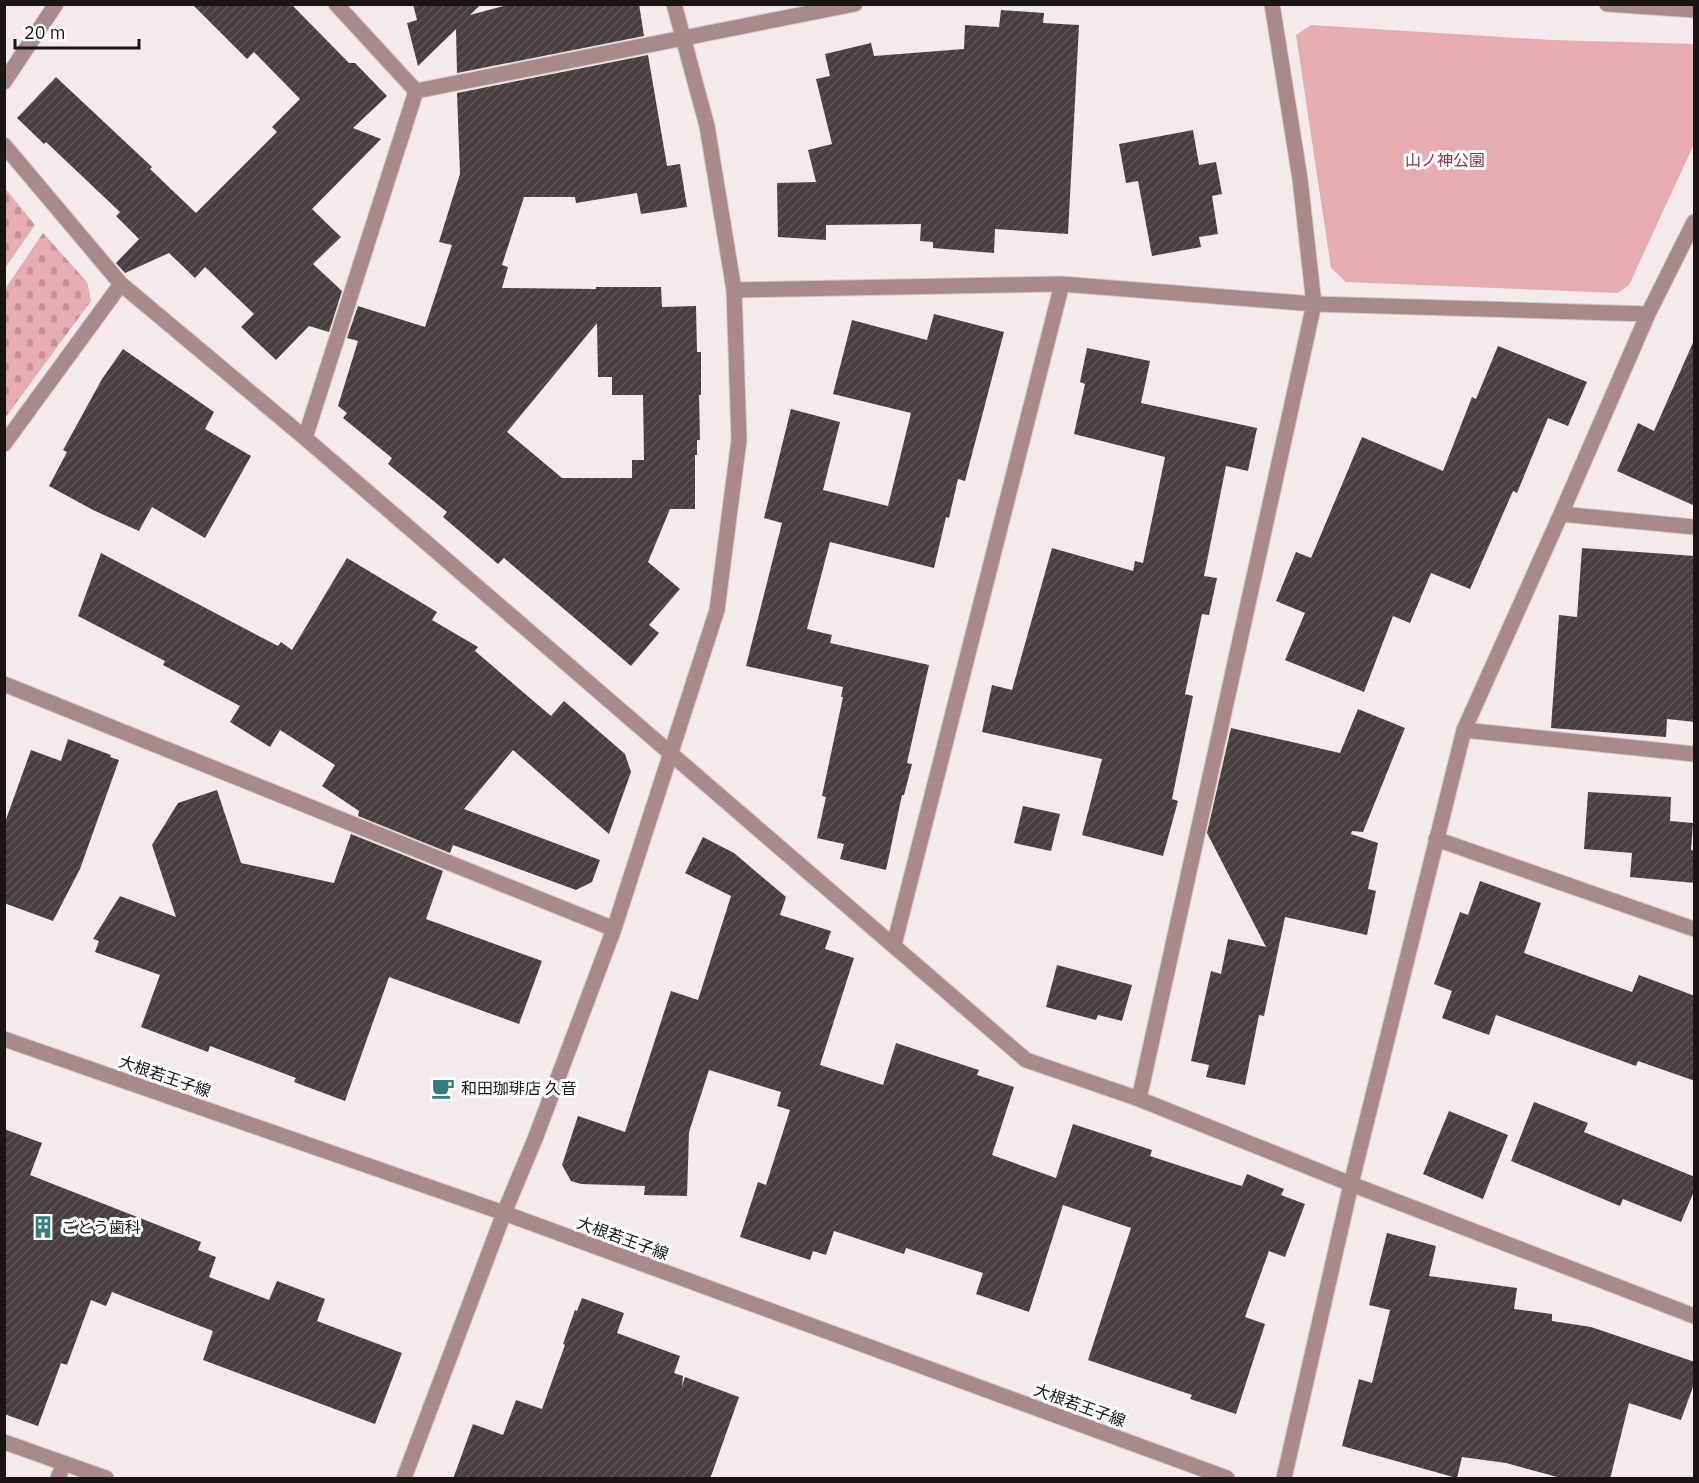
<svg xmlns="http://www.w3.org/2000/svg" width="1699" height="1483" font-family="'IBM Plex Sans','Noto Sans JP',sans-serif">
	<defs>
		<pattern id="cemetery-stones" width="16" height="16" patternUnits="userSpaceOnUse" patternTransform="scale(1.5)"><rect width="16" height="16" fill="#e6acb0"/><path d="M2 7V4a2 2 0 0 1 4 0v3zM10 15v-3a2 2 0 0 1 4 0v3z" fill="#c59396"/></pattern>
		<pattern id="building-hatch" width="6" height="6" patternUnits="userSpaceOnUse" patternTransform="scale(1.5)"><rect width="6" height="6" fill="#473e3f"/><path d="M-1 1l2-2M0 6l6-6M5 7l2-2" fill="none" stroke="#5e5757"/></pattern>
	</defs>
	<rect width="100%" height="100%" fill="#f5eaeb"/>
	<path fill="url(#cemetery-stones)" d="M 5,188 L 35,225 L 5,268 Z
		M 43,233 L 87,282 L 91,301 L 5,418 L 5,289 Z"/>
	<path fill="#e6acb0" d="M 1311,25 L 1552,40 L 1694,44 L 1694,144 L 1629,285 L 1618,293 L 1346,282 L 1331,268 L 1296,35 Z"/>
	<path fill="url(#building-hatch)" fill-rule="evenodd" d="M 192,4 L 291,4 L 349,63 L 355,63 L 387,96 L 353,128 L 381,139 L 312,209 L 341,237 L 313,264 L 342,291 L 329,332 L 309,326 L 276,360 L 241,327 L 254,314 L 205,267 L 195,278 L 169,253 L 125,273 L 116,263 L 139,239 L 116,216 L 120,212 L 46,142 L 44,144 L 17,118 L 56,77 L 152,167 L 150,169 L 196,213 L 277,132 L 272,127 L 300,99 L 254,52 L 247,59 Z
		M 413,4 L 481,4 L 470,15 L 511,4 L 639,4 L 644,36 L 457,73 L 456,29 L 418,66 L 407,23 L 417,20 Z
		M 1001,10 L 1044,13 L 1043,23 L 1079,25 L 1068,234 L 995,229 L 994,253 L 933,248 L 933,242 L 920,241 L 921,224 L 826,225 L 826,240 L 778,237 L 777,183 L 816,182 L 808,150 L 832,144 L 816,79 L 830,76 L 825,54 L 871,43 L 874,56 L 964,49 L 965,25 L 999,27 Z
		M 648,55 L 667,166 L 680,164 L 687,207 L 641,214 L 637,193 L 576,203 L 575,197 L 524,197 L 502,265 L 508,267 L 502,288 L 596,289 L 596,287 L 661,287 L 662,307 L 696,306 L 697,352 L 701,352 L 701,395 L 699,395 L 700,440 L 697,440 L 697,455 L 695,455 L 695,509 L 670,509 L 648,562 L 680,589 L 649,625 L 659,633 L 631,666 L 504,558 L 498,564 L 443,517 L 447,512 L 388,464 L 392,458 L 343,418 L 347,413 L 338,406 L 358,341 L 347,338 L 358,306 L 425,327 L 452,245 L 439,242 L 460,174 L 457,93 ZM 597,323 L 598,377 L 612,377 L 612,395 L 643,395 L 644,460 L 632,460 L 632,478 L 562,478 L 507,432 Z
		M 1193,130 L 1199,165 L 1216,162 L 1222,194 L 1212,196 L 1218,234 L 1199,237 L 1201,247 L 1152,256 L 1138,181 L 1126,183 L 1119,144 Z
		M 934,314 L 1004,332 L 965,481 L 958,479 L 949,518 L 946,517 L 934,568 L 830,542 L 807,629 L 832,635 L 830,643 L 929,665 L 907,763 L 912,764 L 904,795 L 902,795 L 886,870 L 840,859 L 844,844 L 817,838 L 826,797 L 822,796 L 843,697 L 841,697 L 843,687 L 746,666 L 782,523 L 764,518 L 791,409 L 840,422 L 823,490 L 888,506 L 911,413 L 833,394 L 852,320 L 927,340 Z
		M 1695,338 L 1695,506 L 1617,471 L 1638,423 L 1654,431 Z
		M 1498,346 L 1587,382 L 1568,426 L 1548,418 L 1517,493 L 1513,491 L 1470,589 L 1431,573 L 1410,623 L 1393,616 L 1364,692 L 1285,660 L 1305,613 L 1276,601 L 1296,552 L 1311,558 L 1362,437 L 1443,471 L 1472,397 L 1476,399 Z
		M 1087,348 L 1150,361 L 1141,403 L 1257,428 L 1248,471 L 1226,466 L 1204,576 L 1217,578 L 1209,615 L 1202,614 L 1185,694 L 1193,696 L 1172,799 L 1178,801 L 1163,856 L 1082,835 L 1102,759 L 982,732 L 992,685 L 1012,690 L 1052,548 L 1133,571 L 1135,561 L 1143,563 L 1165,457 L 1074,434 L 1085,384 L 1080,382 Z
		M 123,349 L 214,412 L 205,429 L 251,456 L 205,538 L 152,507 L 139,531 L 93,510 L 49,486 L 67,452 L 63,450 L 102,379 Z
		M 1582,548 L 1695,556 L 1695,722 L 1667,719 L 1666,737 L 1551,728 L 1559,615 L 1577,617 Z
		M 101,553 L 278,646 L 281,642 L 292,650 L 347,558 L 437,612 L 432,620 L 478,647 L 475,651 L 551,716 L 564,701 L 625,754 L 631,772 L 609,834 L 513,750 L 464,809 L 600,860 L 592,882 L 576,890 L 453,845 L 450,853 L 358,816 L 359,811 L 322,786 L 335,765 L 280,730 L 270,747 L 230,722 L 240,706 L 163,665 L 165,661 L 78,616 Z
		M 1358,709 L 1405,728 L 1363,832 L 1352,831 L 1351,834 L 1378,843 L 1368,889 L 1376,891 L 1367,935 L 1285,917 L 1264,1016 L 1259,1015 L 1245,1085 L 1206,1077 L 1209,1065 L 1191,1061 L 1211,971 L 1221,974 L 1228,939 L 1266,947 L 1207,833 L 1231,728 L 1340,753 Z
		M 68,739 L 111,755 L 110,757 L 119,760 L 80,869 L 53,921 L 4,903 L 4,825 L 31,750 L 61,761 Z
		M 217,790 L 241,863 L 334,883 L 351,834 L 443,871 L 426,919 L 542,961 L 519,1024 L 389,977 L 345,1101 L 294,1082 L 296,1078 L 210,1046 L 208,1052 L 141,1027 L 160,975 L 95,952 L 99,941 L 93,939 L 120,896 L 176,917 L 152,845 L 178,803 Z
		M 1588,792 L 1671,797 L 1670,821 L 1693,823 L 1691,850 L 1695,851 L 1695,883 L 1630,877 L 1632,853 L 1584,849 Z
		M 1023,806 L 1060,814 L 1051,851 L 1014,843 Z
		M 703,837 L 734,853 L 786,897 L 780,915 L 831,931 L 825,949 L 854,958 L 820,1065 L 883,1085 L 896,1043 L 979,1070 L 977,1075 L 1014,1087 L 992,1155 L 1056,1178 L 1073,1124 L 1152,1150 L 1150,1156 L 1232,1183 L 1242,1186 L 1247,1174 L 1284,1189 L 1281,1195 L 1305,1204 L 1285,1257 L 1269,1251 L 1245,1317 L 1265,1324 L 1236,1414 L 1190,1399 L 1192,1395 L 1088,1360 L 1131,1228 L 1063,1205 L 1029,1312 L 976,1294 L 983,1273 L 906,1248 L 904,1254 L 834,1231 L 826,1255 L 813,1251 L 810,1260 L 740,1237 L 758,1182 L 766,1185 L 790,1110 L 777,1106 L 781,1092 L 709,1070 L 689,1132 L 687,1196 L 644,1195 L 645,1186 L 581,1184 L 571,1181 L 562,1165 L 578,1116 L 625,1132 L 671,991 L 698,1000 L 731,896 L 685,873 Z
		M 1480,881 L 1541,903 L 1524,953 L 1632,992 L 1639,975 L 1695,996 L 1695,1081 L 1638,1061 L 1636,1066 L 1496,1015 L 1489,1035 L 1442,1018 L 1452,991 L 1434,984 L 1460,912 L 1468,915 Z
		M 1057,965 L 1132,985 L 1122,1021 L 1098,1015 L 1096,1020 L 1046,1007 Z
		M 1534,1102 L 1588,1123 L 1584,1132 L 1695,1177 L 1695,1189 L 1681,1222 L 1623,1199 L 1620,1206 L 1511,1161 Z
		M 1449,1111 L 1508,1135 L 1483,1199 L 1423,1174 Z
		M 4,1129 L 42,1143 L 30,1175 L 201,1242 L 198,1250 L 216,1257 L 209,1277 L 269,1300 L 277,1281 L 325,1299 L 317,1321 L 402,1353 L 375,1424 L 203,1360 L 213,1331 L 112,1292 L 106,1306 L 91,1300 L 67,1365 L 61,1363 L 38,1426 L 4,1414 Z
		M 1387,1233 L 1436,1246 L 1429,1276 L 1517,1288 L 1514,1309 L 1552,1314 L 1552,1321 L 1591,1327 L 1695,1362 L 1695,1381 L 1681,1420 L 1629,1403 L 1610,1479 L 1565,1479 L 1506,1463 L 1462,1457 L 1457,1478 L 1342,1446 L 1359,1379 L 1372,1383 L 1390,1310 L 1369,1305 Z
		M 582,1298 L 624,1313 L 617,1333 L 680,1356 L 674,1373 L 683,1376 L 682,1387 L 685,1377 L 739,1397 L 710,1479 L 453,1479 L 473,1424 L 503,1435 L 516,1400 L 542,1409 L 565,1345 L 563,1344 L 575,1310 L 577,1311 Z"/>
	<g fill="none" stroke-linecap="round" stroke-linejoin="round">
		<g stroke="#d2c8c9" stroke-width="17">
			<path id="minor" d="M 336,4 L 416,91
				M 1607,4 L 1694,10
				M 4,82 L 56,4
				M 4,145 L 121,284 L 305,438 L 1026,1060 L 1139,1099 L 1351,1184 L 1694,1316
				M 734,290 L 1062,284 L 1314,304 L 1648,314
				M 305,438 L 416,91 L 855,4
				M 4,444 L 121,284
				M 1561,514 L 1694,527
				M 4,684 L 614,929
				M 1464,730 L 1694,754
				M 1436,839 L 1694,929
				M 894,945 L 1062,284
				M 4,1039 L 504,1213 L 1227,1478
				M 1139,1099 L 1314,304 L 1300,179 L 1272,4
				M 4,1442 L 106,1478
				M 58,1478 L 64,1463
				M 404,1478 L 504,1213 L 535,1139 L 614,929 L 717,610 L 739,440 L 734,290 L 707,126 L 674,4
				M 1284,1478 L 1351,1184 L 1464,730 L 1561,514 L 1648,314 L 1694,222"/>
		</g>
		<use href="#minor" stroke="#a9898b" stroke-width="15"/>
	</g>
	<defs>
		<g id="cafe-bare" transform="scale(1.8)"><path d="M-5.5-4.5H6V0H3Q3 3.5 0 3.5H-2.5Q-5.5 3.5-5.5 0ZM3-3.2v2h1.7v-2ZM-6 4.5H4V6H-6Z" fill="#347d7c" stroke="#fff" stroke-width="2.5" paint-order="stroke"/></g>
		<g id="building-bare" transform="scale(1.8)"><path d="M-4-6H4V6H1V3H-1V6H-4ZM-2.5-4.3h1.7v1.8h-1.7ZM.8-4.3h1.7v1.8H.8ZM-2.5-1h1.7V.8h-1.7ZM.8-1h1.7V.8H.8Z" fill="#347d7c" stroke="#fff" stroke-width="2.5" paint-order="stroke"/></g>
	</defs>
	<g fill-rule="evenodd">
		<use href="#cafe-bare" x="443" y="1088"/>
		<use href="#building-bare" x="43" y="1227"/>
	</g>
	<g text-anchor="middle" dominant-baseline="central" stroke-width="6" stroke-linejoin="round" paint-order="stroke">
		<g font-size="16" fill="#8a3642" stroke="#fff">
			<text x="1445" y="160">山ノ神公園</text>
		</g>
		<g font-size="16" fill="#191515" stroke="#fff">
			<text transform="translate(165 1076) rotate(19)">大根若王子線</text>
			<text transform="translate(623 1238) rotate(20)">大根若王子線</text>
			<text transform="translate(1080 1405) rotate(20)">大根若王子線</text>
		</g>
		<g font-size="16" fill="#191515" stroke="#fff" text-anchor="start">
			<text x="461" y="1088">和田珈琲店 久音</text>
			<text x="61" y="1227">ごとう歯科</text>
		</g>
	</g>
	<rect width="1699" height="1483" fill="none" stroke="#191515" stroke-width="12"/>
	<path d="M15 39v9h124v-9" fill="none" stroke="#191515" stroke-width="3"/>
	<text x="24" y="39" font-size="18" fill="#191515" stroke="#ffffff" stroke-width="4.5" paint-order="stroke">20 m</text>
</svg>
